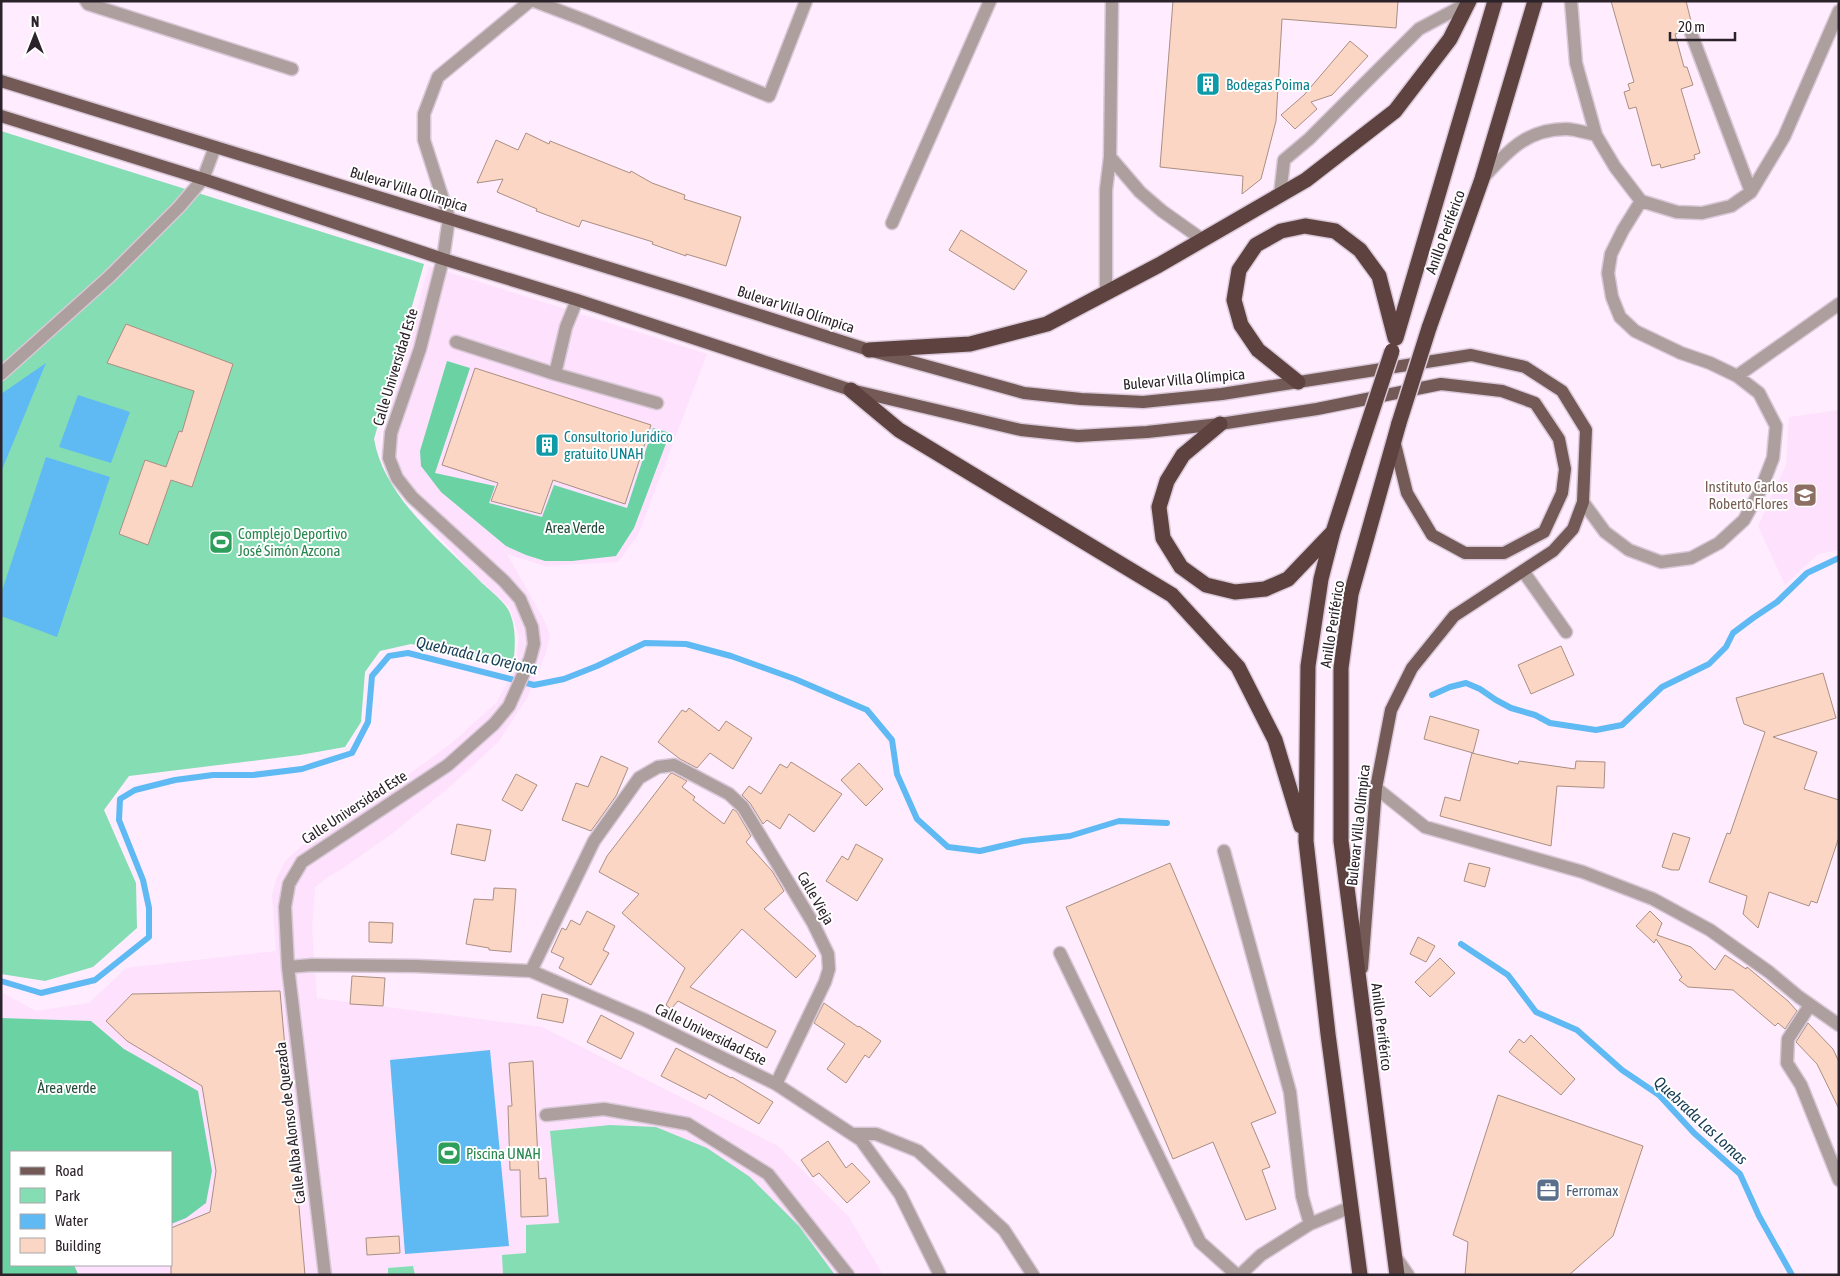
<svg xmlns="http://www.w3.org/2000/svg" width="1840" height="1276" font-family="'Asap Condensed',sans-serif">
	<rect width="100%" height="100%" fill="#ffecfe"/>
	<path fill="#fee1fd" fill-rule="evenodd" d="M 429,266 L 707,354 L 638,535 L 618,562 L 545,566 L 507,554 L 544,620 L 550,635 L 546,653 L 527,698 L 499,741 L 453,784 L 393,833 L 343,868 L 328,877 L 315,887 L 312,929 L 317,998 L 542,1027 L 778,1146 L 849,1217 L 883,1275 L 1,1275 L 1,992 L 36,1011 L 89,1003 L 126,968 L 276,951 L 272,895 L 277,877 L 286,860 L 302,846 L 369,803 L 452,743 L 497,702 L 516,666 L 519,636 L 509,607 L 472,573 L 402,495 L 386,471 L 381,452 L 384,435 L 393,396 ZM 11,1152 L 171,1152 L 171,1265 L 11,1265 Z
		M 1839,410 L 1839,550 L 1818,554 L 1785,585 L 1758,526 L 1786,465 L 1789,417 Z"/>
	<path fill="#85ddb3" d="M 1,131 L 424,264 L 374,439 C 384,497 440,540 480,581 C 487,588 505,602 509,611 C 517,629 515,648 513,667 L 411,644 L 380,651 L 365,672 L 361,722 L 345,747 L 300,755 L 129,776 L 104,810 L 136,883 L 137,928 L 93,967 L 45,981 L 1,974 Z
		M 610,1125 L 656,1127 L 707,1148 L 750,1177 L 799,1226 L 835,1275 L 503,1275 L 502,1255 L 526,1253 L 526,1225 L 559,1223 L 550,1131 Z
		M 413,1266 L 415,1275 L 388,1275 L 388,1268 Z"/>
	<path fill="#6ad2a3" d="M 447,361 L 470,368 L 435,473 L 495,486 L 489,503 L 542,517 L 554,485 L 627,508 L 653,428 L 670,433 L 634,528 L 616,556 L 572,561 L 545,561 L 526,555 L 506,546 L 441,492 L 421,466 L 420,451 Z
		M 1,1018 L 91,1021 L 124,1049 L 198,1091 L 212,1171 L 206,1203 L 186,1218 L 171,1224 L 171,1152 L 11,1152 L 11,1265 L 74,1265 L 78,1274 L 1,1275 Z"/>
	<path fill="#5fb9f3" d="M 46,363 L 1,472 L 1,394 Z
		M 78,395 L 130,412 L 111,463 L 59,447 Z
		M 46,457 L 110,477 L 57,637 L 1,616 L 1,594 Z
		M 490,1050 L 509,1246 L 405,1254 L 390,1060 Z"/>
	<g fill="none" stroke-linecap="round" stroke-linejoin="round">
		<path stroke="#5fb9f3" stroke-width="6" d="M 1432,695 L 1450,687 L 1466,683 L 1480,689 L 1496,700 L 1511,708 L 1535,715 L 1550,723 L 1596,730 L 1622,725 L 1662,687 L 1709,664 L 1726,647 L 1733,633 L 1753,618 L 1777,602 L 1807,573 L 1839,558
			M 1461,944 L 1508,975 L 1536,1012 L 1577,1030 L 1622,1070 L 1659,1095 L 1694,1133 L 1740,1174 L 1759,1216 L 1792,1275
			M 1,981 L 41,993 L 95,980 L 149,937 L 149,908 L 143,880 L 119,820 L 120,799 L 135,790 L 175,780 L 213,775 L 253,775 L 302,769 L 352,753 L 368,722 L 372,676 L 389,656 L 408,653 L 534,685 L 564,679 L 597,666 L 645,643 L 686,644 L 731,656 L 795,679 L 867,710 L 892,740 L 897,774 L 917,819 L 948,847 L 980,851 L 1023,841 L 1070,836 L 1119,821 L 1167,823"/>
	</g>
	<path fill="#fbd6c5" stroke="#aa8f82" d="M 1173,1 L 1398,1 L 1396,28 L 1282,19 L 1276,121 L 1261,179 L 1242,194 L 1243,176 L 1160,167 Z
		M 1611,1 L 1686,1 L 1692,25 L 1688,26 L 1683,32 L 1675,34 L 1684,67 L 1687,67 L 1693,85 L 1681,89 L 1700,153 L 1694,155 L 1695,159 L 1661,168 L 1660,164 L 1652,166 L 1636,107 L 1629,109 L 1624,92 L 1630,90 L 1628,84 L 1634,82 Z
		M 1350,41 L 1368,56 L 1332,95 L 1311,102 L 1317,109 L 1295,129 L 1281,115 L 1304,95 Z
		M 526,133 L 549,144 L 550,141 L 630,173 L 631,171 L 652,183 L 685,195 L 684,199 L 741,217 L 726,266 L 686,254 L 686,256 L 652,244 L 653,242 L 582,220 L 579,227 L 536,211 L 537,209 L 497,192 L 503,179 L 477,183 L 496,140 L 518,150 Z
		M 961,230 L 1027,271 L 1014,290 L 949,250 Z
		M 126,324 L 233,364 L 192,487 L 171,480 L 148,545 L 119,534 L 145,460 L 166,467 L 179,431 L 182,432 L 194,391 L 107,363 Z
		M 475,368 L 651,425 L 625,504 L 553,480 L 541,514 L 491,501 L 498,483 L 442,465 Z
		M 1561,646 L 1574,675 L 1531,694 L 1518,665 Z
		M 1823,673 L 1836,718 L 1773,737 L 1817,752 L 1804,789 L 1839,800 L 1839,837 L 1817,903 L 1811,901 L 1809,906 L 1769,892 L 1758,928 L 1743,914 L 1747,896 L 1709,882 L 1727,833 L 1730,834 L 1765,732 L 1744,724 L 1736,698 Z
		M 689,708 L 719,731 L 726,721 L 752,738 L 733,769 L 710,753 L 697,768 L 680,759 L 658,742 L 682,710 L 686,712 Z
		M 1430,716 L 1479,730 L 1473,753 L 1424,739 Z
		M 1472,753 L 1518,764 L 1519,761 L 1575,769 L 1576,761 L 1605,762 L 1604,788 L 1557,786 L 1551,846 L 1440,816 L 1445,797 L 1460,801 Z
		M 601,756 L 628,768 L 616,796 L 591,831 L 562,820 L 576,783 L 588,787 Z
		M 791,762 L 842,794 L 814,832 L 789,814 L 780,829 L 767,820 L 763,824 L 750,803 L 742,795 L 749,786 L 761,794 L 780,764 L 787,768 Z
		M 859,763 L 883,789 L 866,806 L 841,780 Z
		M 672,773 L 687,781 L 682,787 L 695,797 L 693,800 L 724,824 L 733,809 L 737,812 L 751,836 L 746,842 L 772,871 L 784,891 L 764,909 L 816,956 L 796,978 L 742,929 L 690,987 L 776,1031 L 767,1048 L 678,1001 L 671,1009 L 666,1005 L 685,968 L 622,913 L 639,894 L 599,872 L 607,856 L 670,774 Z
		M 516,774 L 537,785 L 522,811 L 502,800 Z
		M 457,824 L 491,830 L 485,861 L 451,854 Z
		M 1673,833 L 1690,838 L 1679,870 L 1672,870 L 1662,867 Z
		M 856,844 L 883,859 L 857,901 L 826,881 L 842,856 L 848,860 Z
		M 1170,863 L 1276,1113 L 1251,1123 L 1270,1167 L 1262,1170 L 1276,1209 L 1246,1220 L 1213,1142 L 1173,1159 L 1066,907 Z
		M 1469,863 L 1490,868 L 1485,887 L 1464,881 Z
		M 494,888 L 516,889 L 511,952 L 489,950 L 489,948 L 466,944 L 474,899 L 493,900 Z
		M 587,911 L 615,926 L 603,950 L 609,953 L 591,985 L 559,968 L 564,958 L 551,952 L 562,928 L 566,930 L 571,920 L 580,925 Z
		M 1650,911 L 1662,923 L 1657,935 L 1691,947 L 1715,970 L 1725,955 L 1746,969 L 1747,967 L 1788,1001 L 1797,1011 L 1785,1029 L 1778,1023 L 1775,1026 L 1733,990 L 1688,987 L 1679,980 L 1682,977 L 1656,939 L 1654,943 L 1636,926 Z
		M 369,922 L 393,923 L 392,943 L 369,942 Z
		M 1418,937 L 1435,946 L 1426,962 L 1410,954 Z
		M 1440,958 L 1455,973 L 1430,997 L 1415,982 Z
		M 352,976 L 385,978 L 383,1006 L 350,1004 Z
		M 280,991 L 305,1275 L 171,1275 L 171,1228 L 210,1212 L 216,1171 L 202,1086 L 127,1041 L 106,1021 L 132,994 Z
		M 542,994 L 568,999 L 563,1023 L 537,1018 Z
		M 824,1003 L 858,1027 L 859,1026 L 881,1041 L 869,1058 L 865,1055 L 846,1083 L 827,1069 L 845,1044 L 814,1023 Z
		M 601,1015 L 634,1033 L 621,1059 L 587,1042 Z
		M 1808,1023 L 1833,1049 L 1839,1062 L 1839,1109 L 1817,1064 L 1796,1042 Z
		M 1531,1035 L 1575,1079 L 1561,1095 L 1509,1052 L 1519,1039 L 1524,1043 Z
		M 676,1048 L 731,1078 L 732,1077 L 773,1102 L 759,1124 L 709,1094 L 706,1099 L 661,1076 Z
		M 533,1061 L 539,1179 L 546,1178 L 548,1216 L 521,1217 L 520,1170 L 510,1170 L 508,1106 L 512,1106 L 509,1063 Z
		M 1498,1095 L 1643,1146 L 1613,1236 L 1569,1275 L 1465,1275 L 1468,1242 L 1453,1235 Z
		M 828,1141 L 846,1168 L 852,1163 L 870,1182 L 847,1203 L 819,1173 L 813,1177 L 801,1160 Z
		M 399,1236 L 400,1253 L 367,1255 L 366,1238 Z"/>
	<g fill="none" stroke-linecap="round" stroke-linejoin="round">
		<g stroke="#d9c8d8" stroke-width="15">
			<path id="minor" d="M 86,1 L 88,4 L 292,69
				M 534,1 L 584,20 L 769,96 L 806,1
				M 1571,1 L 1576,63 L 1596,135 L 1615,167 L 1641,201 L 1677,212 L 1702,213 L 1731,206 L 1751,192 L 1784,137 L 1839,11
				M 1691,33 L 1751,192
				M 1110,157 L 1112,1
				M 1482,179 C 1507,152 1526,129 1566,129 C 1575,129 1586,133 1596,135
				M 1280,195 L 1284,160 L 1309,139 L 1419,29 L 1468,3
				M 892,223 L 990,1
				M 1106,293 L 1106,190 L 1110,157 L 1140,192 L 1162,211 L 1203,240
				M 577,300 L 566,327 L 555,374 L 657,403
				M 456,342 L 555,374
				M 1,374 L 109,277 L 179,207 L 203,179 L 215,147
				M 1737,376 L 1839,304
				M 1583,502 L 1605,532 L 1629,550 L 1661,562 L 1691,558 L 1719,543 L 1744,520 L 1761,489 L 1773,458 L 1776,426 L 1759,393 L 1737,376 L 1710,363 L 1681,353 L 1635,331 L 1620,317 L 1612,297 L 1608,273 L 1611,254 L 1623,230 L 1641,201
				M 1523,571 L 1566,632
				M 1376,788 L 1425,827 L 1583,872 L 1653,899 L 1710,930 L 1769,972 L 1799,997 L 1839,1025
				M 1224,851 L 1290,1092 L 1302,1196 L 1310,1224
				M 1060,953 L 1200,1242 L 1237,1275
				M 288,967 L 312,965 L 416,966 L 531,971 L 645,1020 L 776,1084 L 861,1140 L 900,1194 L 940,1275
				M 531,971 L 594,841 L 639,778 L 658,767 L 674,765 L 729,794 L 743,807 L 813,923 L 828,954 L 829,969 L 825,982 L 776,1084
				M 1810,1005 L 1788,1039 L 1787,1063 L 1801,1085 L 1839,1180
				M 546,1115 L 604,1109 L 688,1124 L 768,1174 L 848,1275
				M 853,1134 L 876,1134 L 918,1151 L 1004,1230 L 1033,1275
				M 1395,1256 L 1408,1275
				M 325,1275 L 288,967 L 285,907 L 289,884 L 302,862 L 448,765 L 494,724 L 509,706 L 530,659 L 534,644 L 532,627 L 520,599 L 504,581 L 412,497 L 397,478 L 389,458 L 391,433 L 420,349 L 443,259 L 449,218 L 424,140 L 424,114 L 438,77 L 530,1
				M 1240,1275 L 1261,1255 L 1310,1224 L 1351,1207"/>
		</g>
		<g stroke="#d9c8d8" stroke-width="15">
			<path id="major" d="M 1,81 L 684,291 L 869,350 L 1024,393 L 1081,399 L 1143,402 L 1222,394 L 1471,355 L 1525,367 L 1562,391 L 1586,430 L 1583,502 L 1573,529 L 1553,551 L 1454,616 L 1412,668 L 1391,710 L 1376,788 L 1362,968
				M 1,116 L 203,179 L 443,259 L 577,300 L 851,390 L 1021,430 L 1078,436 L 1147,432 L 1220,424 L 1317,409 L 1441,384 L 1502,391 L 1535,403 L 1559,439 L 1565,469 L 1562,493 L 1544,532 L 1504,553 L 1465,553 L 1432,535 L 1407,493 L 1394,440"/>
		</g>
		<g stroke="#d9c8d8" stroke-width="18">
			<path id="highway" d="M 1429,328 L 1482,179 L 1535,1
				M 1396,338 L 1495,1
				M 869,350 L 970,344 L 1047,324 L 1159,265 L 1280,195 L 1306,180 L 1395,111 L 1450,39 L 1469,1
				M 1298,382 L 1258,350 L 1241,325 L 1234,300 L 1239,270 L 1256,245 L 1281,231 L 1305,226 L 1335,231 L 1360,250 L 1379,276 L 1395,338
				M 851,390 L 899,430 L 1172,595 L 1238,667 L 1275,740 L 1301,826
				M 1220,424 L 1183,455 L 1167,481 L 1159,507 L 1163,538 L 1181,567 L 1206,585 L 1235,592 L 1265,589 L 1288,579 L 1332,533
				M 1359,451 L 1333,532 L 1321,579 L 1308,666 L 1306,841 L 1328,1034 L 1360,1275
				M 1397,1275 L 1341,841 L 1341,668 L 1351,594 L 1399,423"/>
		</g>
		<use href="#minor" stroke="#ad9f9d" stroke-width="12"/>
		<use href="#major" stroke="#735a57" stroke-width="12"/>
		<use href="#highway" stroke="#5d423f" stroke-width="15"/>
		<g stroke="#d9c8d8" stroke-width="18" stroke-linecap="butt">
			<path id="highway-bridge" d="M 1399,423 L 1429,328
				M 1359,451 L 1392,351"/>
		</g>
		<use href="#highway-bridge" stroke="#5d423f" stroke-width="15"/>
	</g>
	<defs>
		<g id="building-square" transform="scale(1.25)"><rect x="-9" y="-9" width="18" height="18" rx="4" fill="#0f9aa8" stroke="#fff"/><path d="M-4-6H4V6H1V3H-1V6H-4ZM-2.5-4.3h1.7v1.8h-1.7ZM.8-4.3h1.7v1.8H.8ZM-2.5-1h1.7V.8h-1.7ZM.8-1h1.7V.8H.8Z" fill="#fff"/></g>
		<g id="school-square" transform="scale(1.25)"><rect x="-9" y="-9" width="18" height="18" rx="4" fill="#8d6e63" stroke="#fff"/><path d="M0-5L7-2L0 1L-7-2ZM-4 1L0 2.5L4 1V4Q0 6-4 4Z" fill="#fff"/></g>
		<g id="stadium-square" transform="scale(1.25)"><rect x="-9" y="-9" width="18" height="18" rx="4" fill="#2e9e5b" stroke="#fff"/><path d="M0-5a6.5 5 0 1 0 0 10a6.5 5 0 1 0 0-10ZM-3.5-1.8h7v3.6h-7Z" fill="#fff"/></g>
		<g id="office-square" transform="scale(1.25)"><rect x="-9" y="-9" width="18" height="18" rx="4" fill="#5c6f8a" stroke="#fff"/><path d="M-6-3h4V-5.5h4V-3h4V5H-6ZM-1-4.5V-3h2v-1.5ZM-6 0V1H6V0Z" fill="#fff"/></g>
	</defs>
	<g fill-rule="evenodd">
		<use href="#building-square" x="1208" y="84"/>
		<use href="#building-square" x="547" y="445"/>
		<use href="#school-square" x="1805" y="495"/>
		<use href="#stadium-square" x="221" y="542"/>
		<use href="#stadium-square" x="449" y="1153"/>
		<use href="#office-square" x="1548" y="1190"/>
	</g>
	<g text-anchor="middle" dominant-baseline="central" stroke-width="4" stroke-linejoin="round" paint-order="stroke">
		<g font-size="15" fill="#0d838f" stroke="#fff" text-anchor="start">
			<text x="1226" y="84">Bodegas Poima</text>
			<text x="564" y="436">Consultorio Juridico<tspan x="564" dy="17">gratuito UNAH</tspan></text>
		</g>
		<g font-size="15" fill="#2b222a" stroke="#fff">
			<text transform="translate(409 189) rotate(17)">Bulevar Villa Olímpica</text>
			<text transform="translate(1445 232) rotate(-70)">Anillo Periférico</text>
			<text transform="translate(796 309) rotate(18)">Bulevar Villa Olímpica</text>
			<text transform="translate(395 367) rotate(-73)">Calle Universidad Este</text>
			<text transform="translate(1184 379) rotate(-5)">Bulevar Villa Olímpica</text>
			<text transform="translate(1332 624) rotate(-81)">Anillo Periférico</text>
			<text transform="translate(354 807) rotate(-33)">Calle Universidad Este</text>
			<text transform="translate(1358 825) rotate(-84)">Bulevar Villa Olímpica</text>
			<text transform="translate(816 898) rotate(60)">Calle Vieja</text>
			<text transform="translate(1382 1027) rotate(83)">Anillo Periférico</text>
			<text transform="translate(711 1034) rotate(26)">Calle Universidad Este</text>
			<text transform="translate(290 1123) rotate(-97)">Calle Alba Alonso de Quezada</text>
		</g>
		<g font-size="15" fill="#785e54" stroke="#fff" text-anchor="end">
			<text x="1788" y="486">Instituto Carlos<tspan x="1788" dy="17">Roberto Flores</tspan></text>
		</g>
		<g font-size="15" fill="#214d3a" stroke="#fff">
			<text x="575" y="527">Area Verde</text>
			<text x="67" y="1087">Àrea verde</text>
		</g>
		<g font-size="15" fill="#27864d" stroke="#fff" text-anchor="start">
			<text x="238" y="533">Complejo Deportivo<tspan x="238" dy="17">José Simón Azcona</tspan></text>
			<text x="466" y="1153">Piscina UNAH</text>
		</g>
		<g font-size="15" fill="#4e5e75" stroke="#fff" text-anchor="start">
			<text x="1566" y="1190">Ferromax</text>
		</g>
		<g font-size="16" font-style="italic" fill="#173d55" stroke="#fff">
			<text transform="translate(477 655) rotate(13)">Quebrada La Orejona</text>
			<text transform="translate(1701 1120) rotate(43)">Quebrada Las Lomas</text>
		</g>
	</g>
	<rect width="1840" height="1276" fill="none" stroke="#2b222a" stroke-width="5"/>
	<rect x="10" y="1151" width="162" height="115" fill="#ffffff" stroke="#aaa7aa"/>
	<rect x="20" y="1167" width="25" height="8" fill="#735a57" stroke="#aaa7aa"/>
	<text x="55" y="1176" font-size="15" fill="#2b222a">Road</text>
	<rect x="20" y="1188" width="25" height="15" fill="#85ddb3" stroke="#aaa7aa"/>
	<text x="55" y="1201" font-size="15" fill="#2b222a">Park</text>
	<rect x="20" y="1214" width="25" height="15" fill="#5fb9f3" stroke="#aaa7aa"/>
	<text x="55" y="1226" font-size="15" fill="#2b222a">Water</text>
	<rect x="20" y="1238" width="25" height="15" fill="#fbd6c5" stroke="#aaa7aa"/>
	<text x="55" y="1251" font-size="15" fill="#2b222a">Building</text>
	<g transform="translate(35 35)" stroke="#ffffff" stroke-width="4" paint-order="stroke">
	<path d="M0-4L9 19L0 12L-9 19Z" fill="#2b222a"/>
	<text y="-8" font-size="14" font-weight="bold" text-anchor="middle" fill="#2b222a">N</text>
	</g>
	<path d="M1670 32v8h65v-8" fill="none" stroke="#2b222a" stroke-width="2.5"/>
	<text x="1678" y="32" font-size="15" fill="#2b222a" stroke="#ffffff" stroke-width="4" paint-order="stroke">20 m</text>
</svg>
